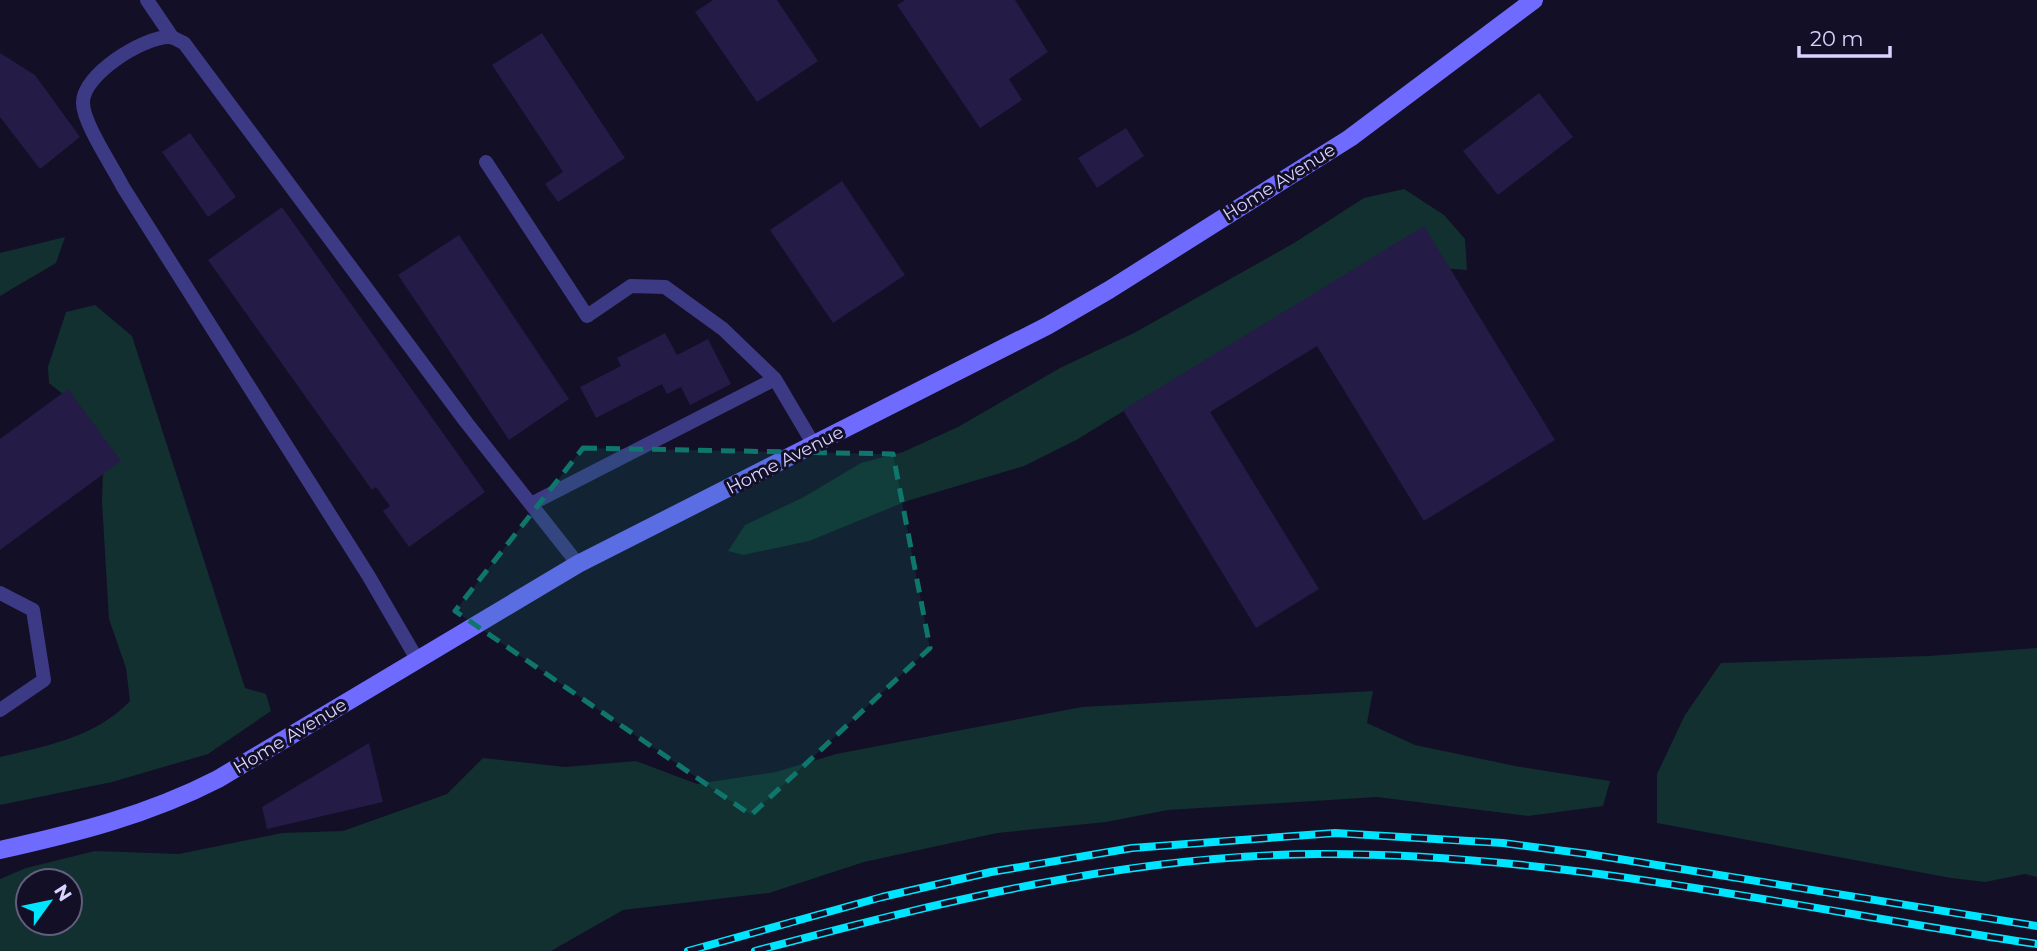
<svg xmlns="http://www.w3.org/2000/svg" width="2037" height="951" font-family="Montserrat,sans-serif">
	<rect width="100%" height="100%" fill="#130f26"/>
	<path fill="#12302f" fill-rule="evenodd" d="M 1404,189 L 1444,215 L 1465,239 L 1467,270 L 1416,266 L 1169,383 L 1078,439 L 1024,466 L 907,501 L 809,541 L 743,555 L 728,551 L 745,525 L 804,497 L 861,463 L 903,452 L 958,427 L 1060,368 L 1134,333 L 1294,243 L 1364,198 Z
		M 65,237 L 56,263 L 0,296 L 0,253 Z
		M 95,305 L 132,336 L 245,688 L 266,694 L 271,711 L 208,754 L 112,782 L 0,805 L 0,757 C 46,746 96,737 130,701 L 126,668 L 109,619 L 102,502 L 103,469 L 65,396 L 49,383 L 48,367 L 66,312 Z
		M 2037,648 L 2037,877 L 2025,874 L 1985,882 L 1951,878 L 1657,823 L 1657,774 L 1685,715 L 1721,663 L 1928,656 Z
		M 1373,691 L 1367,723 L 1415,745 L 1515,766 L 1610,781 L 1603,806 L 1528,816 L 1377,797 L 1168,810 L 1106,822 L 997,833 L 864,862 L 769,893 L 623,910 L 551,951 L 0,951 L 0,879 L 26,868 L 95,851 L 179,854 L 282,833 L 343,831 L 447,794 L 483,758 L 565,767 L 636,761 L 697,784 L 776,772 L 836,754 L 1082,707 ZM 28,881 L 70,881 L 70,923 L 28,923 Z"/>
	<path fill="#241b47" d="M 713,0 L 777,0 L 818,61 L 757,102 L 695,12 Z
		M 905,0 L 1015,0 L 1048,52 L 1009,79 L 1022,100 L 980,128 L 897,5 Z
		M 542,33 L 625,158 L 558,202 L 545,184 L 563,172 L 492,65 Z
		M 0,53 L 35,75 L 80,137 L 40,169 L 0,117 Z
		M 1539,93 L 1573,137 L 1498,195 L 1463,151 Z
		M 1126,128 L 1144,156 L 1097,188 L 1078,158 Z
		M 190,133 L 236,197 L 208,217 L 162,152 Z
		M 842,181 L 905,275 L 833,323 L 770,230 Z
		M 282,207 L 485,492 L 409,547 L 383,511 L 390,506 L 376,487 L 372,490 L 208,260 Z
		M 1424,226 L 1555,440 L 1424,521 L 1317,346 L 1210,412 L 1319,589 L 1256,628 L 1123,410 Z
		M 459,235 L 569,399 L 509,440 L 398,275 Z
		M 665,333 L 677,355 L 708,339 L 731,384 L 690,405 L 681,387 L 667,394 L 662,384 L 596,418 L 580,387 L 621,366 L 617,358 Z
		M 68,389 L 121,461 L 0,550 L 0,439 Z
		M 369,743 L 383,802 L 267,829 L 262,807 Z"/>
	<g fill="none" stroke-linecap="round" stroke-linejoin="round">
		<path stroke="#3d3a85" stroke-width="14" d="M 147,0 L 172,37
			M 486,162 L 587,316 L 631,286 L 665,287 L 723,329 L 775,379
			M 531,504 L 775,379 L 814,445
			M 0,593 L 33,610 L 44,680 L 0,710
			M 417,659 L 368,575 L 123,187 C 113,167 83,123 83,103 C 82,75 143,37 169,37 C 174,37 179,41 184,43 L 466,422 L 578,564"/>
		<path stroke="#6f6bff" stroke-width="18" d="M 0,850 C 76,833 148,815 218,779 L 578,564 L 1047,326 L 1109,290 L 1350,138 L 1534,0"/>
		<g stroke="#00e5ff" stroke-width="8">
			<path id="rail" d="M 688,951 L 882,897 L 991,872 L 1132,848 L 1335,833 L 1503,843 L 1588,854 L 2037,926
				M 755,951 C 940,902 1126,855 1319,854 C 1561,853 1799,909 2037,944"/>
		</g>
		<use href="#rail" stroke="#130f26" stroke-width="5" stroke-dasharray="16" stroke-linecap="butt"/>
	</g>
	<path fill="#0f766e" fill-opacity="0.2" stroke="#0f766e" stroke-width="5" stroke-dasharray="14 9" stroke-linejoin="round" d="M 583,448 L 893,454 L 930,648 L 751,815 L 455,611 Z"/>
	<g text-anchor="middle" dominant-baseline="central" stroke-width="6" stroke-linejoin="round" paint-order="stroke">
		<g font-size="18" fill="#d9d4ff" stroke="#130f26">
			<text transform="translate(1279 182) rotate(-32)">Home Avenue</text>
			<text transform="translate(785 460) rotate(-27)">Home Avenue</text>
			<text transform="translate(290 736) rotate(-31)">Home Avenue</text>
		</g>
	</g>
	<g transform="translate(49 902) rotate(57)"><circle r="33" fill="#130f26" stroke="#625e7d" stroke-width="2"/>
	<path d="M0-5L12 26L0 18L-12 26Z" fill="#00e5ff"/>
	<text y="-10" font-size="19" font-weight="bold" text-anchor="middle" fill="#d9d4ff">N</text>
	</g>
	<path d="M1799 46v10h91v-10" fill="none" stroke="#d9d4ff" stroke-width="3.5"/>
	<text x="1810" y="46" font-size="21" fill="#d9d4ff" stroke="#130f26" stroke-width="5" paint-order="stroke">20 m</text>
</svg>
